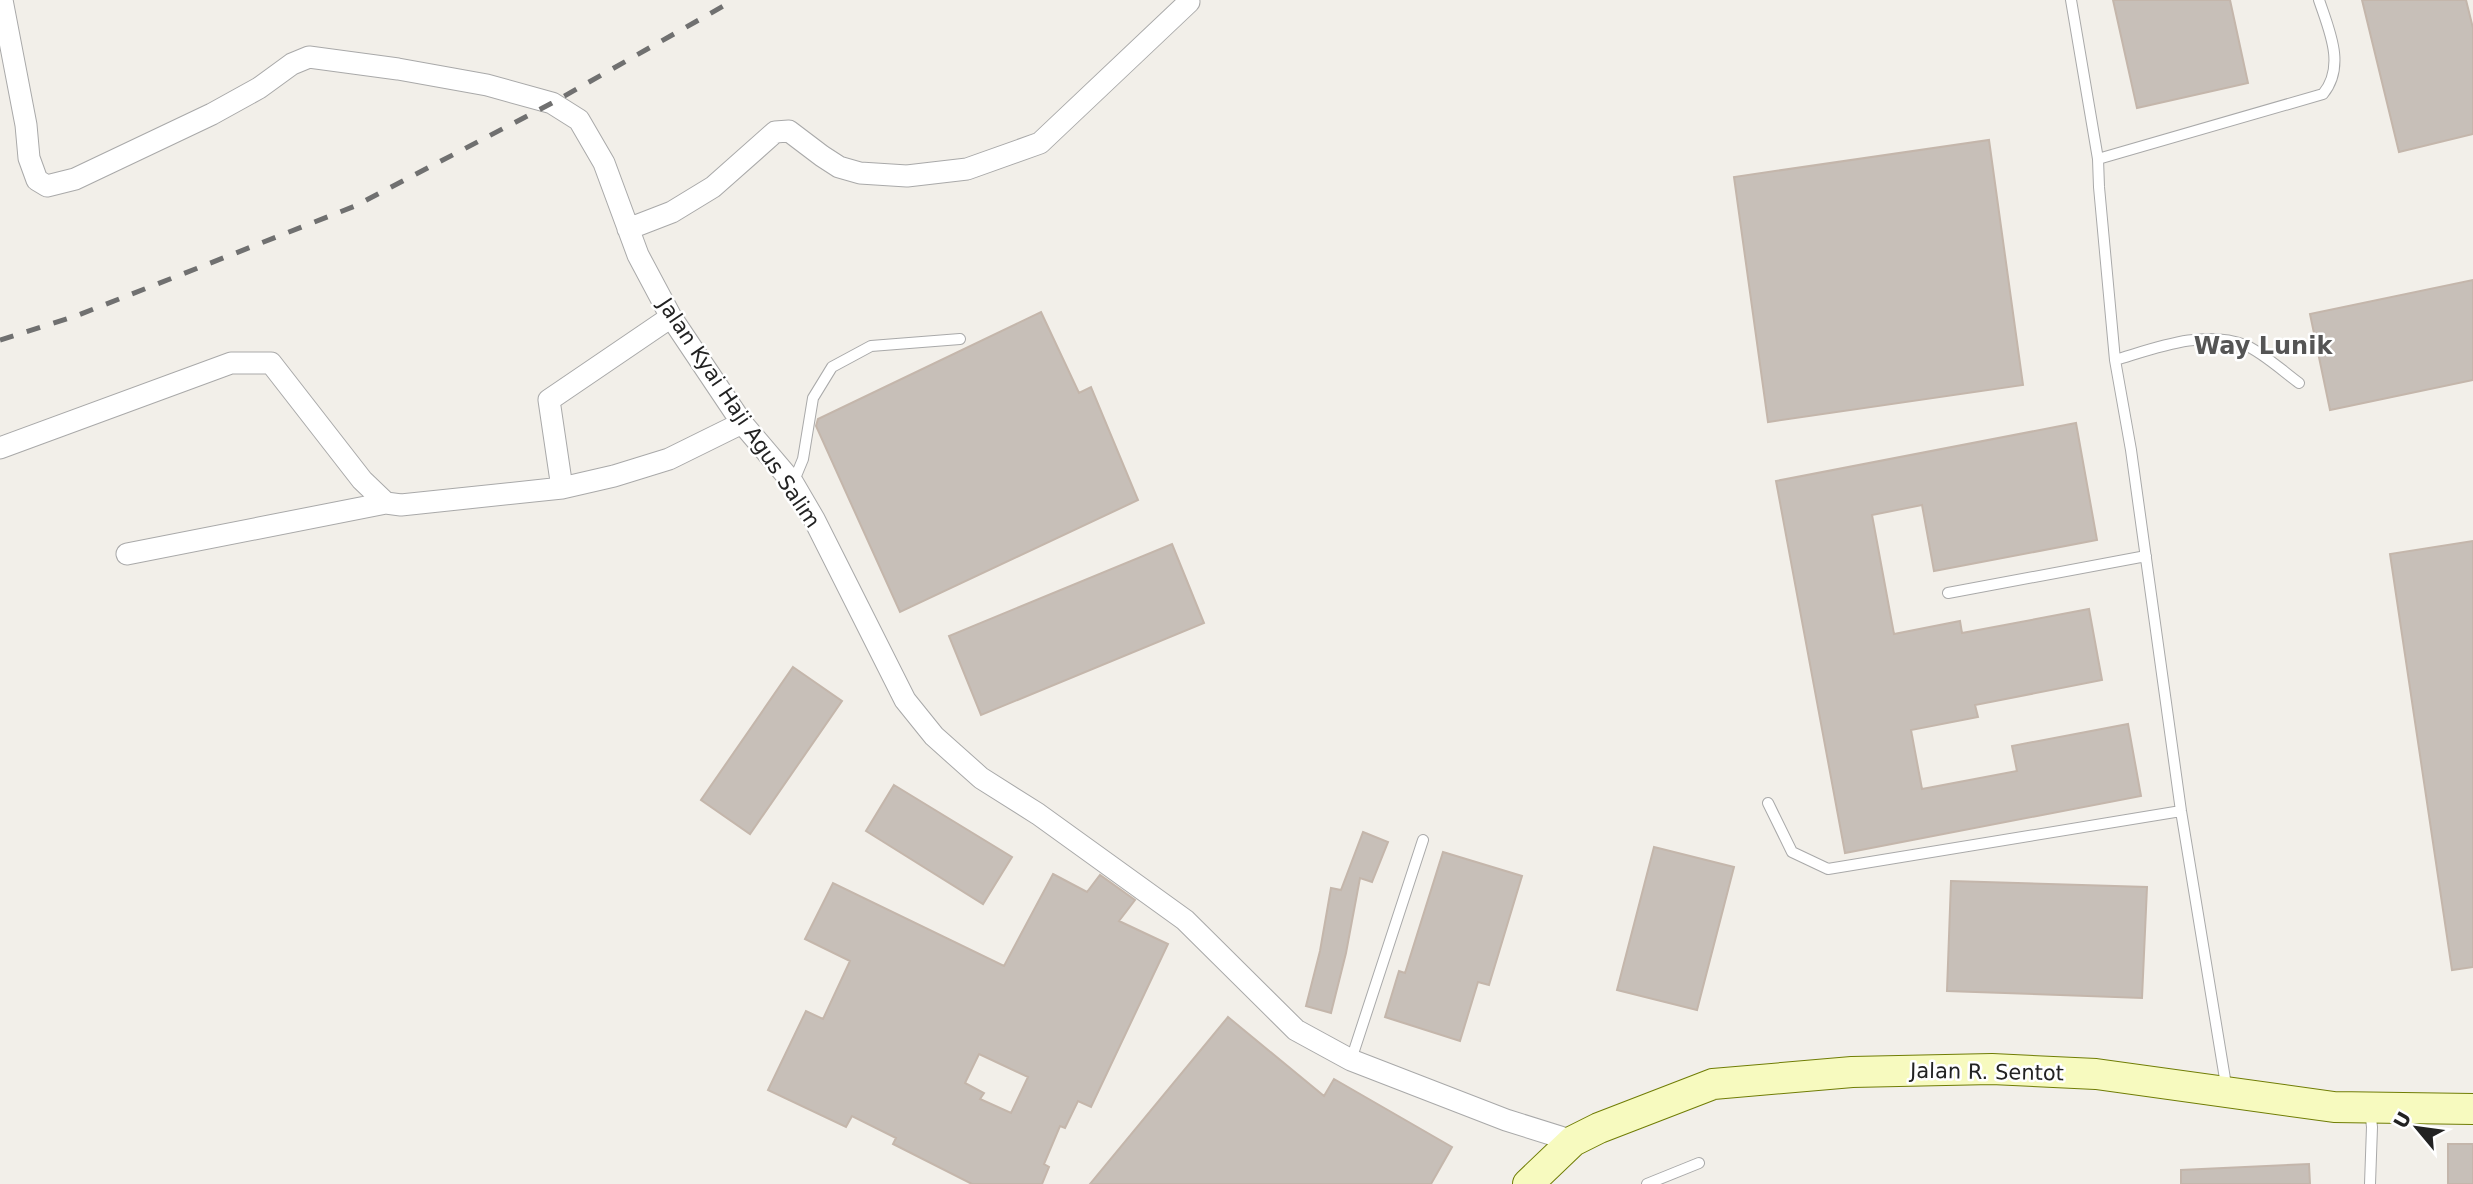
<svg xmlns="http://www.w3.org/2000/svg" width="2473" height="1184" font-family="'DejaVu Sans',sans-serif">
	<rect width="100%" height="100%" fill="#f2efe9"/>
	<path fill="#c7bfb8" stroke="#c4b6ab" stroke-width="2" fill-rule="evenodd" d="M 2113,0 L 2230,0 L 2248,83 L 2137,108 Z
		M 2362,0 L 2466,0 L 2473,28 L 2473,134 L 2399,152 Z
		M 1989,140 L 2023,385 L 1768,422 L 1734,177 Z
		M 2473,280 L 2473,380 L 2330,410 L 2310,314 Z
		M 1041,312 L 1079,393 L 1091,387 L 1138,500 L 900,612 L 816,426 L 818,419 Z
		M 2076,423 L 2097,540 L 1934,571 L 1922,505 L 1872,515 L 1894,634 L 1960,621 L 1962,633 L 2089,609 L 2102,680 L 1975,705 L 1978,717 L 1911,730 L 1922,789 L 2017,771 L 2012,746 L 2128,724 L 2141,796 L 1845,853 L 1776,481 Z
		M 2473,541 L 2473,967 L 2452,970 L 2390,554 Z
		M 1172,544 L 1204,623 L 981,715 L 949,636 Z
		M 793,667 L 842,701 L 750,834 L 701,800 Z
		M 894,785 L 1012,857 L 983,904 L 866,831 Z
		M 1363,832 L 1388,842 L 1372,882 L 1360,878 L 1346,953 L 1331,1013 L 1306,1006 L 1320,951 L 1331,888 L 1341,890 Z
		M 1654,847 L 1734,867 L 1697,1010 L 1617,990 Z
		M 1443,852 L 1522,876 L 1489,985 L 1478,982 L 1460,1041 L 1385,1017 L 1399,971 L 1405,973 Z
		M 1053,874 L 1087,892 L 1100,875 L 1135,900 L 1119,921 L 1168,944 L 1091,1107 L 1078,1101 L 1065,1128 L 1060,1126 L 1044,1164 L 1049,1167 L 1042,1184 L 972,1184 L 893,1144 L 896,1138 L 852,1116 L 846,1127 L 768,1090 L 806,1011 L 823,1019 L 850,961 L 805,939 L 833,883 L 1004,966 ZM 979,1054 L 1028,1077 L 1011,1113 L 980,1099 L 984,1093 L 965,1083 Z
		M 1951,881 L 2147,887 L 2142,998 L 1947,991 Z
		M 1228,1017 L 1324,1096 L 1334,1079 L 1452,1147 L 1431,1184 L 1090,1184 Z
		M 2448,1144 L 2473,1144 L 2473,1184 L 2448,1184 Z
		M 2309,1164 L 2310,1184 L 2181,1184 L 2181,1170 Z"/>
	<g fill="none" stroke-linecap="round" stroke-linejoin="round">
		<g stroke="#a9a9a9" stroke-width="12">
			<path id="lane" d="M 2071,0 L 2098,159
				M 2115,360 C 2156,348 2203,329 2245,345 C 2262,352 2284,372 2299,383
				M 793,483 L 803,459 L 813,398 L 832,367 L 871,346 L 960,339
				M 1948,593 L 2146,556
				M 1768,803 L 1792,852 L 1828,869 L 2181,811
				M 1351,1060 L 1423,840
				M 2227,1091 L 2181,811 L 2131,450 L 2115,360 L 2099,187 L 2098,159 L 2323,94 C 2346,66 2329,30 2319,0
				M 2370,1110 L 2372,1127 L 2370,1184
				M 1647,1184 L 1699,1163"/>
		</g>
		<g stroke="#a9a9a9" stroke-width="23">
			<path id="street" d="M 2,0 L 26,125 L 29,158 L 37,180 L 47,186 L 75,179 L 212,114 L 259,88 L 292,64 L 309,57 L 398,69 L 487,85 L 552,103 L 579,120 L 604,163 L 638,255 L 671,317 L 742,423 L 793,483 L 814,519 L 905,700 L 934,736 L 981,778 L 1038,814 L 1185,920 L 1296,1030 L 1351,1060 L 1506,1120 L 1573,1141
				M 628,229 L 672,212 L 713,187 L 775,132 L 789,131 L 822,156 L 839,167 L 860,173 L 907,176 L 967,169 L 1040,143 L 1189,2
				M 0,448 L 231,363 L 271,363 L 362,480 L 386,503 L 401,505 L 562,488 L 614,476 L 669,459 L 742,423
				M 562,488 L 549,400 L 671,317
				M 127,554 L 386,503"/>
		</g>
		<g stroke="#707d05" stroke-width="32">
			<path id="secondary" d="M 1528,1184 L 1573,1141 L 1599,1128 L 1713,1084 L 1852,1072 L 1992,1069 L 2096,1074 L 2334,1107 L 2473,1109"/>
		</g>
		<use href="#lane" stroke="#fff" stroke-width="10"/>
		<use href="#street" stroke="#fff" stroke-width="21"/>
		<use href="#secondary" stroke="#f7fabf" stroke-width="30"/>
		<path stroke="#707070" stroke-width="5" stroke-dasharray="14 14" stroke-linecap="butt" d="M 0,340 L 76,316 L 355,206 L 552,103 L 734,0"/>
	</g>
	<g text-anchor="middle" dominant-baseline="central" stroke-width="5" stroke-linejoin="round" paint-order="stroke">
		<g font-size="21" fill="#222" stroke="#fff">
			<text transform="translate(739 413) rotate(56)">Jalan Kyai Haji Agus Salim</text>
			<text transform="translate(1987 1072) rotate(1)">Jalan R. Sentot</text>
		</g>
		<g font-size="24" font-weight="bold" fill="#555" stroke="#fff">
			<text x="2263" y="346">Way Lunik</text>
		</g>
	</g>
	<g transform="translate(2417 1128) rotate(299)" stroke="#ffffff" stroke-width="5" paint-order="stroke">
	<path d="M0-5L12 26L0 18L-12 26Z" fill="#222222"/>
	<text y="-10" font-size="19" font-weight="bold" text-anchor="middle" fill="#222222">U</text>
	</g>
</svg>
